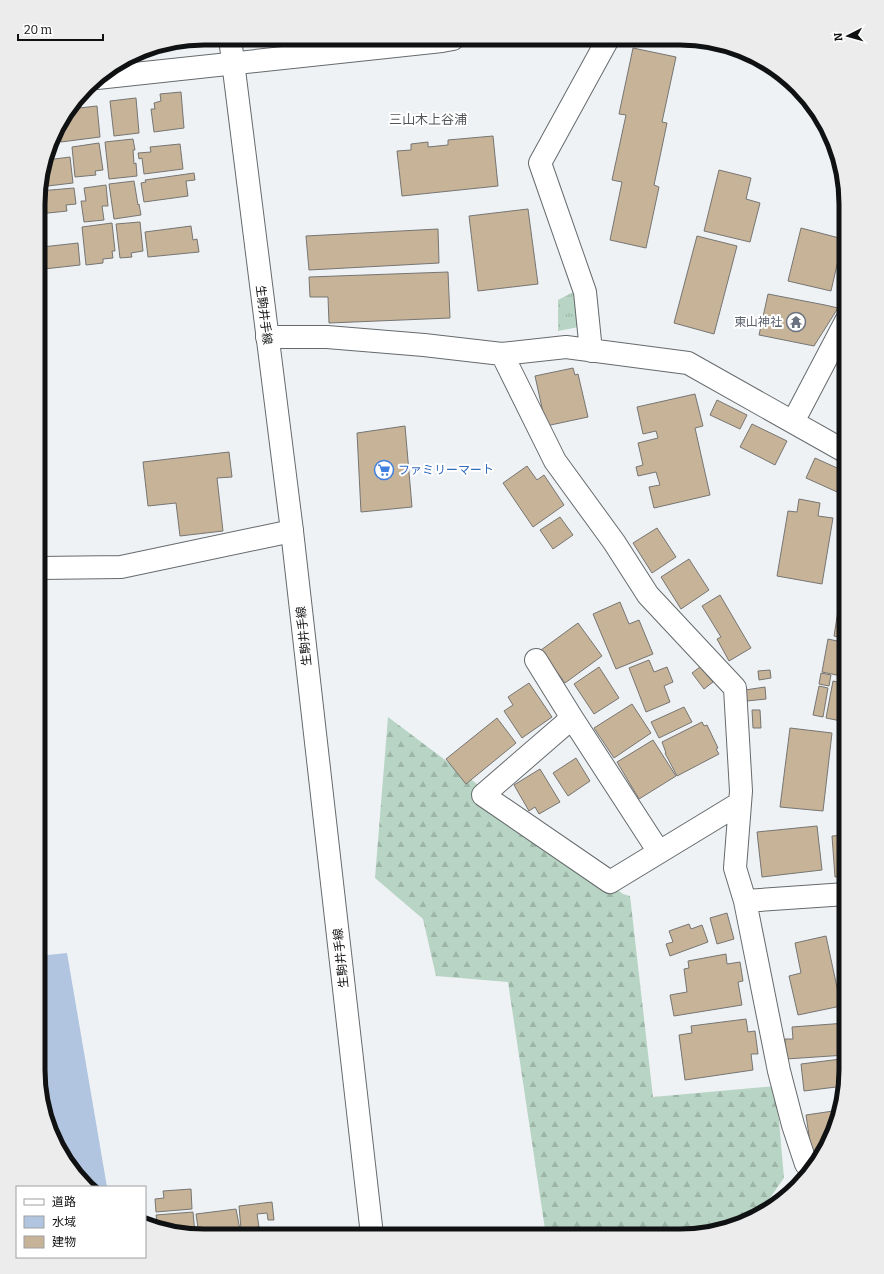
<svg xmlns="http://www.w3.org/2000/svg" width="884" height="1274" font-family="Bitter,'Noto Sans JP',serif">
	<defs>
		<pattern id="grass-tufts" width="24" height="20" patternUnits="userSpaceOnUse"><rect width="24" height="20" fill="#b8d4c4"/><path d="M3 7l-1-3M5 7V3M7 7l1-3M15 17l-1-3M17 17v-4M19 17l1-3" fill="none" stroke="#9db5a7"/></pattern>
		<pattern id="forest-firs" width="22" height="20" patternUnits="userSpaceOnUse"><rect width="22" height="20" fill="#b8d4c4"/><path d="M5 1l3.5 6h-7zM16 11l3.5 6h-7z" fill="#9db5a7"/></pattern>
	</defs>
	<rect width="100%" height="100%" fill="#eef2f5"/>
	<path fill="url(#grass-tufts)" d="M 577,290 L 589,325 L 558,331 L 558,300 Z"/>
	<path fill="url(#forest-firs)" d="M 388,717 L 623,894 L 630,896 L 653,1097 L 776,1086 L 784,1178 L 757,1216 L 753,1219 L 680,1236 L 546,1236 L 508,982 L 436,976 L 423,919 L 375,878 Z"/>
	<path fill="#b1c5e0" d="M 67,953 L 107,1187 L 91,1187 L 55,1143 L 38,1070 L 38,956 Z"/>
	<path fill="#c6b398" stroke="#777572" d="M 321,38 L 366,38 L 322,44 Z
		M 149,48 L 150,53 L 137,54 Z
		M 633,48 L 676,57 L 662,122 L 667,123 L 654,185 L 659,187 L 646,248 L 610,240 L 622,182 L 612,180 L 626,115 L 619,114 Z
		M 181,92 L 184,128 L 154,132 L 151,109 L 155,109 L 154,103 L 161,101 L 160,94 Z
		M 136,98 L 139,133 L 114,136 L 110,101 Z
		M 97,106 L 100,137 L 61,142 L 59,123 L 70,109 Z
		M 493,136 L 498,186 L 402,196 L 397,151 L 411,150 L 411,144 L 428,142 L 428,147 L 448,145 L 448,140 Z
		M 133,139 L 135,150 L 133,150 L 134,164 L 136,163 L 137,176 L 109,179 L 105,142 Z
		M 99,143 L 103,170 L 95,171 L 96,175 L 75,177 L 72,147 Z
		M 180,144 L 183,169 L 144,174 L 142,158 L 139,159 L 138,153 L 151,152 L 150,147 Z
		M 70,157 L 73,183 L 39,187 L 39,182 L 47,160 Z
		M 719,170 L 751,178 L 746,199 L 760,203 L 750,242 L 704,231 Z
		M 194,173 L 195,180 L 186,181 L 188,196 L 144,202 L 141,183 L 146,182 L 145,180 Z
		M 134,181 L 138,205 L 139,204 L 141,215 L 114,219 L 109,184 Z
		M 106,185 L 108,206 L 102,206 L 104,220 L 84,222 L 81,201 L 86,201 L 84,188 Z
		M 74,188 L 76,204 L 66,205 L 67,211 L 39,214 L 39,191 Z
		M 528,209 L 538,284 L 478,291 L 469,216 Z
		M 140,222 L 143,251 L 131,253 L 132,257 L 120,258 L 116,224 Z
		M 112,223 L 115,251 L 112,251 L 113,258 L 103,259 L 103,263 L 86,265 L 82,227 Z
		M 191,226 L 193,240 L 197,239 L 199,252 L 148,257 L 145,232 Z
		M 801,228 L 843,239 L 831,291 L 788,281 Z
		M 438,229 L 439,263 L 309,270 L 306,236 Z
		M 697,236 L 737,246 L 714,334 L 674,323 Z
		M 78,243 L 80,265 L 44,269 L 42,247 Z
		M 448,272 L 450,318 L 329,323 L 328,297 L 310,297 L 309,277 Z
		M 768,294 L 825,305 L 838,308 L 814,346 L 759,335 Z
		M 573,368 L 575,375 L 578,374 L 588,417 L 546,426 L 535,376 Z
		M 695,394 L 703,426 L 695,428 L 710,495 L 654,508 L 649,487 L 660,485 L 656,472 L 638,476 L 636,467 L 643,465 L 638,443 L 658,438 L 656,431 L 643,434 L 637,407 Z
		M 717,400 L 747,415 L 740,429 L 710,415 Z
		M 752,424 L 787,441 L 775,465 L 740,447 Z
		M 405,426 L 412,507 L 361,512 L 357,433 Z
		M 229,452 L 232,477 L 217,478 L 223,531 L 180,536 L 176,503 L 148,506 L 143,462 Z
		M 815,458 L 846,472 L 846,496 L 806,478 Z
		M 527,466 L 537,480 L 544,475 L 564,505 L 533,527 L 503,483 Z
		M 799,499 L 820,503 L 818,516 L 833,518 L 822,584 L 777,576 L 788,511 L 797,512 Z
		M 560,517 L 573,535 L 553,549 L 540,530 Z
		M 657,528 L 676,557 L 652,573 L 633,543 Z
		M 689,559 L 709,590 L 681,609 L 661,577 Z
		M 720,595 L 751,648 L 729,661 L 717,639 L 721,637 L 702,606 Z
		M 846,600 L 846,639 L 834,636 L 838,611 L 844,612 Z
		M 620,602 L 629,624 L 639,620 L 653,654 L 616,669 L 593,614 Z
		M 578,623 L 602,656 L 565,683 L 541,650 Z
		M 828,639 L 846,643 L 846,677 L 822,672 Z
		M 649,660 L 654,672 L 667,667 L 673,682 L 664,686 L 670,702 L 646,712 L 629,668 Z
		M 599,667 L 619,698 L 594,714 L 574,684 Z
		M 700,667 L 713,682 L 704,689 L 692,673 Z
		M 770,670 L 771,678 L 759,680 L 758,671 Z
		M 821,673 L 831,675 L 829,686 L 819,684 Z
		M 833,681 L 846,684 L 846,722 L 826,718 Z
		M 529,683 L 552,717 L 522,738 L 504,711 L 513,705 L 508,697 Z
		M 819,686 L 828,688 L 823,717 L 813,715 Z
		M 765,687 L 766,699 L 747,701 L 745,690 Z
		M 632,704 L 651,733 L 614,758 L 594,728 Z
		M 684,707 L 692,722 L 659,738 L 651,722 Z
		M 752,710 L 760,710 L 761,728 L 753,728 Z
		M 497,718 L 516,743 L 466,784 L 446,759 Z
		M 702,722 L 704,726 L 707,725 L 718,748 L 716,749 L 719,754 L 677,776 L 665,753 L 666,753 L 662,742 Z
		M 790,728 L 832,733 L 823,811 L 780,807 Z
		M 653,740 L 676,776 L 639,799 L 617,762 Z
		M 576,758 L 590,781 L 568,796 L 553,773 Z
		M 540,769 L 560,802 L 539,814 L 535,807 L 529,811 L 514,785 Z
		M 839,795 L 846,795 L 846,828 L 841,828 Z
		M 817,826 L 822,870 L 762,877 L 757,832 Z
		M 846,835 L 846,876 L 835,877 L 832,836 Z
		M 727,913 L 734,939 L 717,944 L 710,918 Z
		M 842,913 L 846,913 L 846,950 L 845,950 Z
		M 689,924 L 691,929 L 702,925 L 708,942 L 670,956 L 666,944 L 673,942 L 669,931 Z
		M 826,936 L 841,1006 L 798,1015 L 789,976 L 801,973 L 795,943 Z
		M 726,954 L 727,964 L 740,962 L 743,981 L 738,982 L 742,1005 L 674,1016 L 670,995 L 687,992 L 684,969 L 689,968 L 688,961 Z
		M 746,1019 L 748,1032 L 755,1031 L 758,1054 L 751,1054 L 753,1070 L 685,1080 L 679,1035 L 692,1033 L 691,1026 Z
		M 846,1023 L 846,1055 L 786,1059 L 785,1039 L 793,1039 L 792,1027 Z
		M 841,1059 L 844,1086 L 804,1091 L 801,1064 Z
		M 840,1110 L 837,1124 L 822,1155 L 812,1156 L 806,1115 Z
		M 191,1189 L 192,1209 L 156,1212 L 155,1199 L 164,1198 L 163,1191 Z
		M 272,1202 L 274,1220 L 268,1220 L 267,1213 L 257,1214 L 259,1227 L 241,1229 L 239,1206 Z
		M 236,1209 L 240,1230 L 199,1235 L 196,1214 Z
		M 193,1212 L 195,1234 L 182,1235 L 158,1228 L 156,1215 Z"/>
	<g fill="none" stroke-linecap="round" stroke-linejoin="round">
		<g stroke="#666a6c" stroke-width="24">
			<path id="minor" d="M 97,78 L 442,41 L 453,39
				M 267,337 L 327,337 L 424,345 L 502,354 L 566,347 L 688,363 L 846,452
				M 591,351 L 585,292 L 540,163 L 608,39
				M 502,354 L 555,461 L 614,542 L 648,595 L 735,688 L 741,791 L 735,868 L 745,901 L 779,1071 L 793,1125 L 806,1164 L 813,1169
				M 793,422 L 846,321
				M 39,568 L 121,567 L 292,531
				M 536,660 L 572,718 L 659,852
				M 572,718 L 483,795 L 610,882 L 740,803
				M 745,901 L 846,894"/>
		</g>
		<g stroke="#666a6c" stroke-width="24">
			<path id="primary" d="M 230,38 L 292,531 L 372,1235"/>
		</g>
		<use href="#minor" stroke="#fff" stroke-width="22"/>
		<use href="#primary" stroke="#fff" stroke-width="22"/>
	</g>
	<defs>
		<g id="temple-ring" transform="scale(1)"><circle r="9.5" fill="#fff" stroke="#6b7280" stroke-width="1.5"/><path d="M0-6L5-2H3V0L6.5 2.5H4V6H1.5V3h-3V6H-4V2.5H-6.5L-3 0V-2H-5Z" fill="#6b7280"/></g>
		<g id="supermarket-ring" transform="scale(1)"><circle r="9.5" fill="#fff" stroke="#3f7fe0" stroke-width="1.5"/><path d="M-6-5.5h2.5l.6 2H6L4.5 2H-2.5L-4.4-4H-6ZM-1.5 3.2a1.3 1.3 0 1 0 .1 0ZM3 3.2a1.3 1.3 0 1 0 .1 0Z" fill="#3f7fe0"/></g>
	</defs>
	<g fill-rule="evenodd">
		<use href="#temple-ring" x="796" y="322"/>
		<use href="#supermarket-ring" x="384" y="470"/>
	</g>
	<g text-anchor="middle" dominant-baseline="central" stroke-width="4" stroke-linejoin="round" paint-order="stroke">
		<g font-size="12" fill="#101112" stroke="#fff">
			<text transform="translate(264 315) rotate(83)">生駒井手線</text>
			<text transform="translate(304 636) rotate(-96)">生駒井手線</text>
			<text transform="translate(341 958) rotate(-96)">生駒井手線</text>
		</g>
		<g font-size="12" fill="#5b616d" stroke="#fff" text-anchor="end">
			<text x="782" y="322">東山神社</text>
		</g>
		<g font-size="12" fill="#366cbe" stroke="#fff" text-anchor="start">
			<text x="398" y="470">ファミリーマート</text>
		</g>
		<g font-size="13" fill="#535658" stroke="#fff">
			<text x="428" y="119">三山木上谷浦</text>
		</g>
	</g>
	<path d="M0 0H884V1274H0ZM204 45H680A159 159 0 0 1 839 204V1070A159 159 0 0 1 680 1229H204A159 159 0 0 1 45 1070V204A159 159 0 0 1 204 45Z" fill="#ececec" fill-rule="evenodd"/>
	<path fill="none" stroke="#101112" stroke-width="5" d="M204 45H680A159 159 0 0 1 839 204V1070A159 159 0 0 1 680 1229H204A159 159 0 0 1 45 1070V204A159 159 0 0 1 204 45Z"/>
	<rect x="16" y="1186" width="130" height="72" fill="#ffffff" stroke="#9fa0a0"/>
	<rect x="24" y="1199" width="20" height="6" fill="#ffffff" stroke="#9fa0a0"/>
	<text x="52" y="1206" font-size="12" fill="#101112">道路</text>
	<rect x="24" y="1216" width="20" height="12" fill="#b1c5e0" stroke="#9fa0a0"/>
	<text x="52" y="1226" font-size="12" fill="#101112">水域</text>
	<rect x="24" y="1236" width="20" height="12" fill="#c6b398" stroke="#9fa0a0"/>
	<text x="52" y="1246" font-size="12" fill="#101112">建物</text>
	<g transform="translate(848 36) rotate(264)" stroke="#ffffff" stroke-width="3" paint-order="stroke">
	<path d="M0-3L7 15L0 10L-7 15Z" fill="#101112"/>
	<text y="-6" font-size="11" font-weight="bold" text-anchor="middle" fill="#101112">N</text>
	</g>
	<path d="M18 34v6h85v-6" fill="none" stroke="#101112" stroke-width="2"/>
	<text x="24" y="34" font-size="12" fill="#101112" stroke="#ffffff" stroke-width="3" paint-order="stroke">20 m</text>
</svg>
